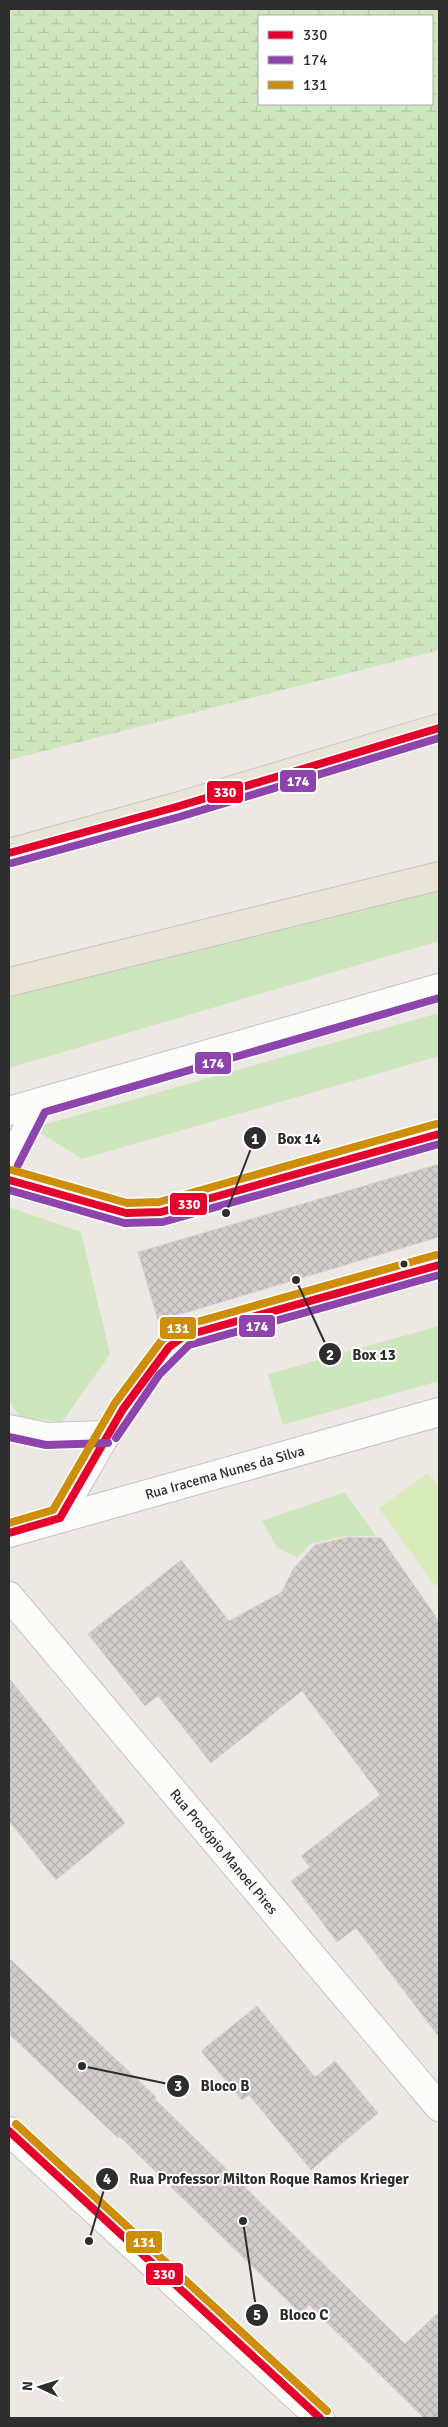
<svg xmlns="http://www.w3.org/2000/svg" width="448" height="2427" font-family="Signika,sans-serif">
	<defs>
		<pattern id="wetland-marsh" width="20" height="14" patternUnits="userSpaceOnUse" patternTransform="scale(1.25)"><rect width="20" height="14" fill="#cee6be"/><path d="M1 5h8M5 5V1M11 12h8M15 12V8" fill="none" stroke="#b1c6a4"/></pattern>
		<pattern id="building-cross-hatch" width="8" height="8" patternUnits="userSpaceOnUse" patternTransform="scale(1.25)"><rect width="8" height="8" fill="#d1cecb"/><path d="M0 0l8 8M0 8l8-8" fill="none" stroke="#b4b1af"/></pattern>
	</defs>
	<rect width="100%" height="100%" fill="#ece8e4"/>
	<path fill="#cee6be" d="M 439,881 L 439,941 L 9,1068 L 9,997 Z
		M 439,1013 L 439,1056 L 82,1159 L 32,1128 Z
		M 9,1207 L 81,1232 L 110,1354 L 62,1422 L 20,1417 L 9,1401 Z
		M 439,1326 L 439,1381 L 283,1425 L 268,1374 Z
		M 345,1492 L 376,1536 L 345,1536 L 310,1544 L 297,1558 L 277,1547 L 262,1521 Z"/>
	<path fill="url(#wetland-marsh)" fill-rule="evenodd" d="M 9,9 L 439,9 L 439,650 L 9,760 ZM 259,16 L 432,16 L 432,104 L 259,104 Z"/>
	<path fill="#d9eabb" d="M 428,1473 L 439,1488 L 439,1583 L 435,1586 L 379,1508 Z"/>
	<path fill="url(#building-cross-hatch)" stroke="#d7d4d0" d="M 439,1164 L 439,1237 L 158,1321 L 138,1252 Z
		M 349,1537 L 381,1538 L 439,1621 L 439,2037 L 356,1928 L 337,1942 L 291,1881 L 310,1867 L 301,1856 L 380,1795 L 302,1691 L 211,1763 L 158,1696 L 145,1706 L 88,1634 L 181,1560 L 229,1621 L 282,1592 L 293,1569 L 315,1545 Z
		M 9,1678 L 125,1823 L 56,1880 L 9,1821 Z
		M 9,1958 L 156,2097 L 155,2099 L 405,2344 L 439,2312 L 439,2418 L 424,2418 L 309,2305 L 301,2314 L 119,2136 L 118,2138 L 9,2034 Z
		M 257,2006 L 315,2077 L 335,2061 L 378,2113 L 311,2170 L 249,2095 L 242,2100 L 201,2051 Z"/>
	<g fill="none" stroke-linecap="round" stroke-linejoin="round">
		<g stroke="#c5c4c5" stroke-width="26">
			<path id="service" d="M 9,1160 L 38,1104
				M 9,1180 L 126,1213 L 161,1212 L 439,1134
				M 9,1427 L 47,1435 L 108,1433
				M 60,1518 L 123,1409 L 169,1347 L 184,1336 L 439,1265"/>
		</g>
		<g stroke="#c5c4c5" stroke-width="30">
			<g id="minor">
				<path id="s1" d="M 9,1596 L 439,2107"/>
			</g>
		</g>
		<g stroke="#c5c4c5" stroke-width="30">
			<g id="tertiary">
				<path id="s2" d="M 9,1533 L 439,1412"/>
				<path d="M 9,2131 L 320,2418"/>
			</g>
		</g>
		<g stroke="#c5c4c5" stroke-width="30">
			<path id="secondary" d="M 9,1111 L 439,988"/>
		</g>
		<g stroke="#c6c5c4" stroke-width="30">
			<path id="primary" d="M 9,853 L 176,807 L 439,728
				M 9,982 L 439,876"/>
		</g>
		<use href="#service" stroke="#fcfcfb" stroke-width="24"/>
		<use href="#minor" stroke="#fcfcfb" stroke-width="28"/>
		<use href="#tertiary" stroke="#fcfcfb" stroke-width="28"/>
		<use href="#secondary" stroke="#fcfcfb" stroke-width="28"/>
		<use href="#primary" stroke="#e8e4d6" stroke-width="28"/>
		<g stroke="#fff" stroke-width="11">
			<path id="bus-1" d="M 9,853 L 176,807 L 439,728
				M 9,1180 L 126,1213 L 161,1212 L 439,1134
				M 9,1533 L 60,1518 L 123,1409 L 169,1347 L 184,1336 L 439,1265
				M 9,2131 L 320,2418"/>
		</g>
		<g stroke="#fff" stroke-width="11">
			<path id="bus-2" d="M 12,863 L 179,817 L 439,738
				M 18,1165 L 45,1112 L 439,998
				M 9,1190 L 124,1223 L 163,1222 L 439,1144
				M 9,1437 L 46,1445 L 108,1443
				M 116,1438 L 159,1375 L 189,1345 L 439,1275"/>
		</g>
		<g stroke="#fff" stroke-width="11">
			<path id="bus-3" d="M 12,1170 L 127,1203 L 159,1202 L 436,1124
				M 9,1523 L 53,1510 L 115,1403 L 162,1340 L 179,1327 L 436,1255
				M 16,2124 L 327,2411"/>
		</g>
		<use href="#bus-1" stroke="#e4002b" stroke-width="8"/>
		<use href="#bus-2" stroke="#8e44ad" stroke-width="8"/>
		<use href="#bus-3" stroke="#cf8e09" stroke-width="8"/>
	</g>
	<circle fill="#2e2e2e" stroke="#fff" stroke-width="2" cx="404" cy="1264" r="4.5"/>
	<g text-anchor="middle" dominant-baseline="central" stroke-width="4" stroke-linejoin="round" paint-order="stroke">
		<g font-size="14" fill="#2e2e2e" stroke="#fff">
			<text stroke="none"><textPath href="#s2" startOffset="224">Rua Iracema Nunes da Silva</textPath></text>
			<text stroke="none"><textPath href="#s1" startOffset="334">Rua Procópio Manoel Pires</textPath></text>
		</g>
	</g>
	<path fill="none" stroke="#2e2e2e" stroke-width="2" d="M226 1213L255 1138M296 1280L330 1354M82 2066L178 2086M89 2241L107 2179M243 2221L257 2315"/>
	<g fill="#2e2e2e" stroke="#fff" stroke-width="2">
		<circle cx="226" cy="1213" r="5"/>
		<circle cx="296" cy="1280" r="5"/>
		<circle cx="82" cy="2066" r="5"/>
		<circle cx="89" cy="2241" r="5"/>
		<circle cx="243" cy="2221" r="5"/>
		<circle cx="255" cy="1138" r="12"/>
		<circle cx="330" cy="1354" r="12"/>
		<circle cx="178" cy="2086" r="12"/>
		<circle cx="107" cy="2179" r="12"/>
		<circle cx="257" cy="2315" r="12"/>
	</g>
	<g font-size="15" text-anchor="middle" font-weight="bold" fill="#fff">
		<text x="255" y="1144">1</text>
		<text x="330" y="1360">2</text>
		<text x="178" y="2091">3</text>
		<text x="107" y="2184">4</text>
		<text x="257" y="2320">5</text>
	</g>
	<g font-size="15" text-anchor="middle" font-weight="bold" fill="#2e2e2e" stroke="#fff" stroke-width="4" stroke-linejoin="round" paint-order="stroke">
		<text x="299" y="1144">Box 14</text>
		<text x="374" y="1360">Box 13</text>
		<text x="225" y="2091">Bloco B</text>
		<text x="269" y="2184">Rua Professor Milton Roque Ramos Krieger</text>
		<text x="304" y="2320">Bloco C</text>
	</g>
	<g stroke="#fff" stroke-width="2">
		<rect x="279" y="769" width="38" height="24" rx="5" fill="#8e44ad"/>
		<rect x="206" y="780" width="38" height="24" rx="5" fill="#e4002b"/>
		<rect x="194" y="1051" width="38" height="24" rx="5" fill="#8e44ad"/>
		<rect x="169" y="1192" width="39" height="24" rx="5" fill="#e4002b"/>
		<rect x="238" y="1314" width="38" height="24" rx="5" fill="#8e44ad"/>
		<rect x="159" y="1316" width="38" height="24" rx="5" fill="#cf8e09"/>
		<rect x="125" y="2230" width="38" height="24" rx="5" fill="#cf8e09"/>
		<rect x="145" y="2262" width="39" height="24" rx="5" fill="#e4002b"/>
	</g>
	<g font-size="14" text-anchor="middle" font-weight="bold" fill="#fff">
		<text x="298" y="786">174</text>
		<text x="225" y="797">330</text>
		<text x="213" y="1068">174</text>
		<text x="189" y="1209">330</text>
		<text x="257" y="1331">174</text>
		<text x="178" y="1333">131</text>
		<text x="144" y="2247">131</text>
		<text x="164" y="2279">330</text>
	</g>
	<rect width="448" height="2427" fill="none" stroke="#2e2e2e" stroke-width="20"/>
	<rect x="258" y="15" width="175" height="90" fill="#ffffff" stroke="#ababab"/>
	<rect x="268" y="31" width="25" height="8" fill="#e4002b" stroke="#ababab"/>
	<text x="303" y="40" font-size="15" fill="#2e2e2e">330</text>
	<rect x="268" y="56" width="25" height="8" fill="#8e44ad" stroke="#ababab"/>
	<text x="303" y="65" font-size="15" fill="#2e2e2e">174</text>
	<rect x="268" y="81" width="25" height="8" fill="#cf8e09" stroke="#ababab"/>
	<text x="303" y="90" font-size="15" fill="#2e2e2e">131</text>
	<g transform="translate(40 2387) rotate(274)" stroke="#ffffff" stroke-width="4" paint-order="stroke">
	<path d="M0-4L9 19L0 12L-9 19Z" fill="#2e2e2e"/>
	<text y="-8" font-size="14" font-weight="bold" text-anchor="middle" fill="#2e2e2e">N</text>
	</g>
</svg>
